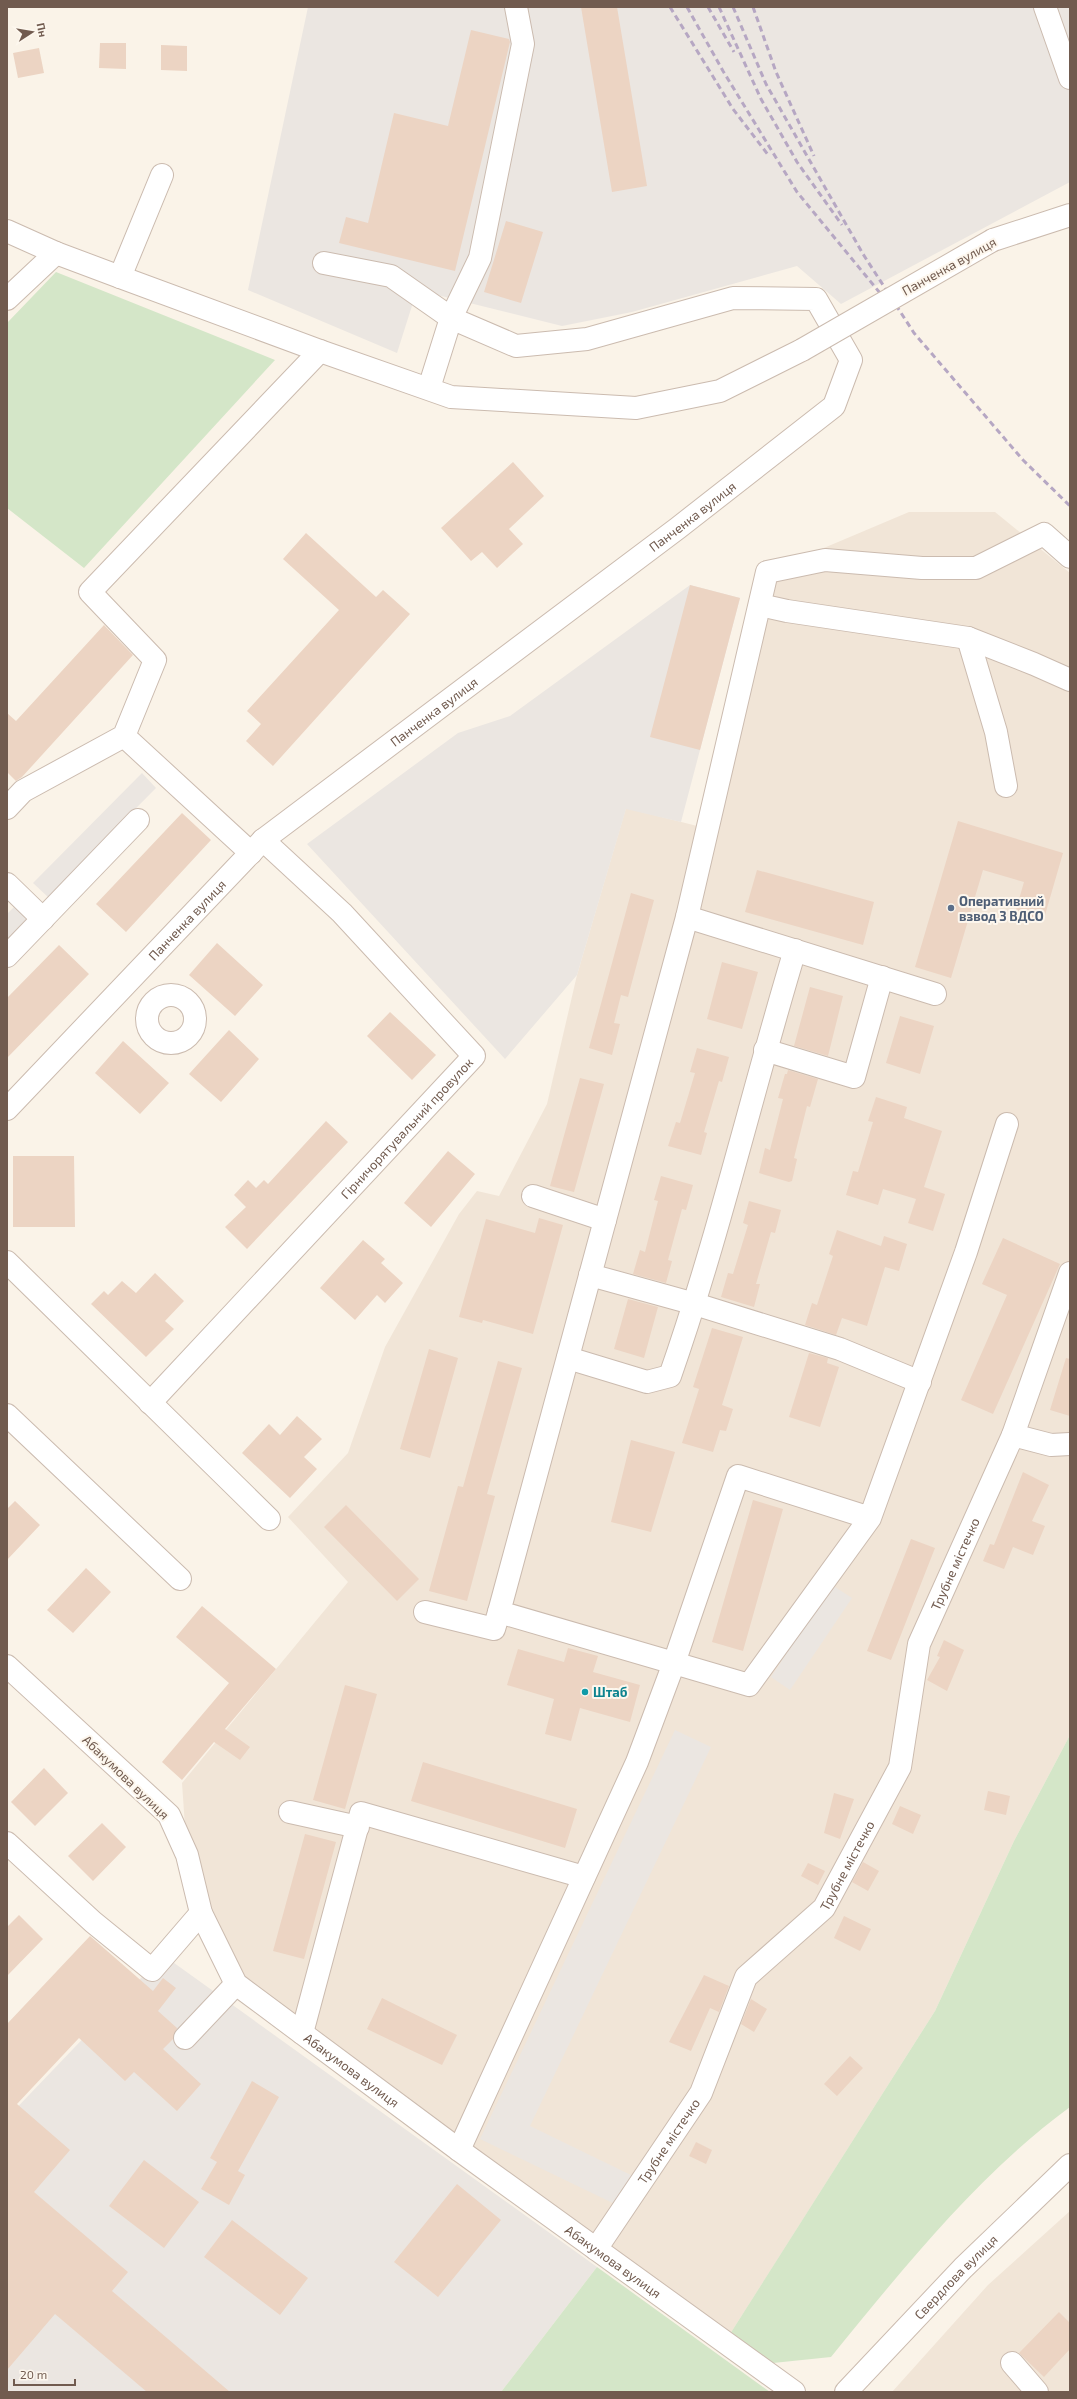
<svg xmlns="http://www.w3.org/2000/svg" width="1077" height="2399" font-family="'Exo 2',sans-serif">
	<rect width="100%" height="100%" fill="#faf3e8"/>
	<path fill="#f1e5d7" d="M 909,512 L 995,512 L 1070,573 L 1070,1735 L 1014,1841 L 935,2011 L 725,2342 L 236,1984 L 187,1855 L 182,1783 L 348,1582 L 288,1517 L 348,1453 L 385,1347 L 459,1214 L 477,1191 L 499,1196 L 547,1104 L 577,975 L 626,808 L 709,829 L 767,572 Z
		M 1070,2211 L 1070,2392 L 892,2392 L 988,2285 Z"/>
	<path fill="#ebe6e1" d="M 308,7 L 1070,7 L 1070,182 L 841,304 L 797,266 L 632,312 L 562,326 L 417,290 L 397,353 L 248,290 Z
		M 690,585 L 740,598 L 681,822 L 626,809 L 577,975 L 505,1059 L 307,844 L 458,733 L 510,716 Z
		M 142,773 L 156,788 L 48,897 L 33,883 Z
		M 16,905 L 29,918 L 7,942 L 7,914 Z
		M 832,1585 L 852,1598 L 790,1690 L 771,1677 Z
		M 675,1730 L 711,1747 L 530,2126 L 635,2177 L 621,2207 L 480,2139 Z
		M 163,1955 L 597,2267 L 501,2392 L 7,2392 L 7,2118 Z"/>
	<path fill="#d4e6c8" d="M 56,272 L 275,360 L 84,568 L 7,508 L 7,323 Z
		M 1070,1735 L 1070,2107 C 978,2174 903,2269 831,2357 L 773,2363 L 730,2334 L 935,2011 L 1014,1841 Z
		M 597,2267 L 770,2392 L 501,2392 Z"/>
	<path fill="#ecd4c3" d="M 581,7 L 617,7 L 647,186 L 612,192 Z
		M 471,30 L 509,39 L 510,42 L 455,271 L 339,243 L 346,217 L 368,223 L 394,113 L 448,126 Z
		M 100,43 L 126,43 L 126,69 L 99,68 Z
		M 161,45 L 187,46 L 187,71 L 161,70 Z
		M 39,48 L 44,73 L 18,78 L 13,53 Z
		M 506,221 L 543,232 L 521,303 L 484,292 Z
		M 513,462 L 544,496 L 509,529 L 523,544 L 497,568 L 482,552 L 471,561 L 441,528 Z
		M 306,533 L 376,597 L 383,590 L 410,614 L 273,766 L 246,741 L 261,724 L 247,711 L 339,610 L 283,559 Z
		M 690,585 L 740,598 L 700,750 L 650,737 Z
		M 104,625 L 133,655 L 22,777 L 16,781 L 7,772 L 7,713 L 16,721 Z
		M 182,813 L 211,840 L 126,932 L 96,904 Z
		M 958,821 L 1063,853 L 1043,922 L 1015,913 L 1024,882 L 983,870 L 951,978 L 915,967 Z
		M 757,870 L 874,902 L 863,945 L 745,912 Z
		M 631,893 L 654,900 L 628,997 L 621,995 L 614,1023 L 620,1024 L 612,1055 L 589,1048 Z
		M 217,943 L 263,985 L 235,1016 L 189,975 Z
		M 59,945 L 89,974 L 7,1058 L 7,998 Z
		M 722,962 L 758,972 L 742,1029 L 707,1019 Z
		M 810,987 L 843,996 L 828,1056 L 794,1046 Z
		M 390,1012 L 436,1055 L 412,1080 L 367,1036 Z
		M 900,1016 L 934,1026 L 920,1074 L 886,1063 Z
		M 229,1030 L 259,1059 L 221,1102 L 189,1074 Z
		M 123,1041 L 169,1083 L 140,1114 L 95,1073 Z
		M 697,1048 L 729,1057 L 722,1082 L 719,1081 L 704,1132 L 707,1133 L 701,1155 L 668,1146 L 676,1122 L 680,1123 L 695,1073 L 690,1072 Z
		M 788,1070 L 818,1079 L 810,1107 L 807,1106 L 794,1158 L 797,1159 L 792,1181 L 789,1182 L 759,1173 L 765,1148 L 770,1150 L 783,1099 L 778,1098 L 785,1074 L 787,1074 Z
		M 580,1078 L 604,1084 L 574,1192 L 550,1186 Z
		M 876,1097 L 907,1107 L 904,1118 L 942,1131 L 924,1187 L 945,1194 L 933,1231 L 908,1223 L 916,1199 L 883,1189 L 878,1205 L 846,1195 L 853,1171 L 858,1172 L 873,1122 L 868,1121 Z
		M 326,1121 L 348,1142 L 247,1249 L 225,1227 L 246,1207 L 234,1195 L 248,1180 L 256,1188 L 264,1180 L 268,1184 Z
		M 448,1151 L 475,1174 L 431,1227 L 404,1203 Z
		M 13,1156 L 74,1156 L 75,1227 L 13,1227 Z
		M 661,1176 L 693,1185 L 686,1210 L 682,1209 L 668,1260 L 672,1261 L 666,1283 L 633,1274 L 640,1250 L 645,1252 L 658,1201 L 654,1200 Z
		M 749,1201 L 781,1210 L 775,1233 L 771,1232 L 756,1284 L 760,1284 L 754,1307 L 721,1297 L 728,1273 L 733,1274 L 748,1225 L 743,1223 Z
		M 539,1218 L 563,1225 L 533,1334 L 483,1320 L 482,1323 L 459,1317 L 486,1219 L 535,1233 Z
		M 837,1230 L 881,1246 L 884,1236 L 907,1244 L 899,1271 L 885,1267 L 867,1326 L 842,1318 L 836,1335 L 805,1325 L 812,1303 L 817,1305 L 833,1256 L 829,1254 Z
		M 1003,1238 L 1060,1264 L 993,1414 L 961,1400 L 1007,1295 L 982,1284 Z
		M 363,1240 L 385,1259 L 381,1263 L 403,1283 L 385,1303 L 377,1295 L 355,1320 L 320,1288 Z
		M 155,1273 L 184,1301 L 165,1321 L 174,1329 L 146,1357 L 91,1304 L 104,1291 L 108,1295 L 122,1281 L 136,1293 Z
		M 628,1299 L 658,1307 L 644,1358 L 614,1349 Z
		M 712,1328 L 743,1337 L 722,1405 L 733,1409 L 726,1431 L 720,1430 L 713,1452 L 682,1443 L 699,1389 L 693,1387 Z
		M 429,1349 L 458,1358 L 430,1458 L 400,1449 Z
		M 809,1353 L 828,1358 L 827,1363 L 839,1367 L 820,1427 L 789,1417 Z
		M 1066,1358 L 1070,1359 L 1070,1416 L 1050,1410 Z
		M 498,1361 L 522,1368 L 487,1494 L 495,1496 L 467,1601 L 429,1591 L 458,1486 L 463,1487 Z
		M 297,1416 L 322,1439 L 304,1457 L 317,1469 L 290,1498 L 242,1453 L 269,1424 L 280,1435 Z
		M 631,1440 L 675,1452 L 651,1532 L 611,1522 Z
		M 1023,1472 L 1049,1485 L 1032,1521 L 1045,1526 L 1033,1555 L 1013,1547 L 1004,1569 L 983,1561 L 990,1544 L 994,1545 Z
		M 753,1500 L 783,1509 L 743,1651 L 712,1642 Z
		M 15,1501 L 40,1525 L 7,1560 L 7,1509 Z
		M 346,1505 L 419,1579 L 397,1601 L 324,1527 Z
		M 911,1539 L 935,1548 L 891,1660 L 867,1651 Z
		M 86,1568 L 111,1592 L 73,1633 L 47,1610 Z
		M 202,1606 L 276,1669 L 225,1729 L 250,1747 L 240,1760 L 214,1742 L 182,1780 L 162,1762 L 229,1683 L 176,1637 Z
		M 944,1640 L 964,1650 L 947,1691 L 927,1680 L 940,1657 L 937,1656 Z
		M 568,1648 L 598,1656 L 593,1672 L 640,1685 L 630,1722 L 580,1708 L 571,1741 L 545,1734 L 554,1699 L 507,1685 L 518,1649 L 564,1662 Z
		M 345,1685 L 377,1694 L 345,1809 L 313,1800 Z
		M 423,1762 L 577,1809 L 565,1848 L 411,1801 Z
		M 44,1768 L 68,1793 L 35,1826 L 11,1802 Z
		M 988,1791 L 1010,1796 L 1006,1815 L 984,1810 Z
		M 834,1793 L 854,1799 L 840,1839 L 824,1833 Z
		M 900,1806 L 921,1815 L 913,1834 L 892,1824 Z
		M 102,1823 L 126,1847 L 93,1881 L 68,1856 Z
		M 305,1834 L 336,1842 L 304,1959 L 273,1951 Z
		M 863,1862 L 879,1871 L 868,1891 L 852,1882 Z
		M 808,1863 L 825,1871 L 818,1885 L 801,1876 Z
		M 19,1915 L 43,1939 L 7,1976 L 7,1927 Z
		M 844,1916 L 871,1929 L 860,1951 L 834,1938 Z
		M 90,1936 L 153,1991 L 163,1978 L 176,1988 L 158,2011 L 177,2028 L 173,2039 L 163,2049 L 201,2084 L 177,2111 L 134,2072 L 125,2081 L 79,2038 L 17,2104 L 70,2150 L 34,2192 L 128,2272 L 112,2291 L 230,2392 L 147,2392 L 55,2314 L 7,2370 L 7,2024 Z
		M 704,1975 L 729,1986 L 719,2012 L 710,2008 L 691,2051 L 669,2042 Z
		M 382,1998 L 457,2035 L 442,2065 L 367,2029 Z
		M 751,1999 L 767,2009 L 754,2032 L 741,2024 Z
		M 850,2056 L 863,2068 L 837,2096 L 824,2084 Z
		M 252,2081 L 279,2097 L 238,2171 L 245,2175 L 229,2205 L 201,2189 L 217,2162 L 210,2158 Z
		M 696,2142 L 712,2150 L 706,2164 L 689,2156 Z
		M 144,2160 L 199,2202 L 164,2248 L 109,2206 Z
		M 457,2184 L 501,2220 L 438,2297 L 394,2262 Z
		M 232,2220 L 308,2278 L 280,2315 L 204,2257 Z
		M 1059,2312 L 1070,2323 L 1070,2349 L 1044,2377 L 1019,2353 Z"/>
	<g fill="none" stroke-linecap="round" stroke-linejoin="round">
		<g stroke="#cbbbaf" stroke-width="24">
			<g id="minor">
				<path d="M 1045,7 L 1070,78"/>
				<path d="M 7,231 L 56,253 L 120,277 L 320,351 L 451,397 L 636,408 L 720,391 L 802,350"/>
				<path d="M 993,240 L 1070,215"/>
				<path d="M 324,263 L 391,276 L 451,318 L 480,258 L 523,44 L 516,7"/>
				<path d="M 120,277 L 162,175"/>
				<path d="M 7,299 L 56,253"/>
				<path d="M 760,605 L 787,611 L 968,638 L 1034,664 L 1070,680"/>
				<path d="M 968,638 L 996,732 L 1006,786"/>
				<path d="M 124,736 L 251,853"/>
				<path d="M 7,808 L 23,791 L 124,736 L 155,660 L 90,592 L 320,351"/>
				<path d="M 7,884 L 43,919"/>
				<path d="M 687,917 L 935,994"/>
				<path d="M 7,956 L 138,820"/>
				<circle cx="171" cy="1019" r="24"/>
				<path d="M 765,1050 L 854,1077 L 882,977"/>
				<path id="s1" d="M 7,1109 L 263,840 L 678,528 L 834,406 L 851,360 L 816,299 L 733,298 L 587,339 L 516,346 L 451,318 L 429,388"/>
				<path d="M 533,1196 L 605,1220"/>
				<path d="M 7,1262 L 269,1519"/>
				<path d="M 590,1275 L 695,1304 L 840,1349 L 920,1382"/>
				<path d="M 568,1358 L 647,1382 L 670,1376 C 719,1236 752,1092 795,950"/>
				<path id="s2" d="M 150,1403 L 474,1056 L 342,913 L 263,840"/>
				<path d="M 7,1415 L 180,1579"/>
				<path d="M 1013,1435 L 1070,1273"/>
				<path d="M 870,1518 L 738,1476 L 674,1663 L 749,1685 L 870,1518 L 966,1252 L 1007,1124"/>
				<path d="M 425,1612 L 494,1629 L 499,1612"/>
				<path id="s3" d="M 7,1666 L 169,1815 L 187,1855 L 201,1913 L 236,1984 L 459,2150 L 794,2392"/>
				<path d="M 290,1812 L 358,1827"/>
				<path d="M 7,1843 L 93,1922 L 152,1970 L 201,1913"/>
				<path d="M 302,2033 L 361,1813 L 584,1877"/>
				<path d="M 185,2038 L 236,1984"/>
				<path d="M 459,2150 L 637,1762 L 674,1663 L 499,1612 L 687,917 L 767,572 L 825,560 L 922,568 L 976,568 L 1044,534 L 1070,557"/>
				<path id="s4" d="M 596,2249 L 701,2093 L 746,1977 L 824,1908 L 900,1767 L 919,1644 L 1013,1435 L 1051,1445 L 1070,1444"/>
				<path d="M 1012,2363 L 1037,2392"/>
				<path id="s5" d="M 846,2392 L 963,2268 L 1070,2165"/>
			</g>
		</g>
		<use href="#minor" stroke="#fff" stroke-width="22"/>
		<path stroke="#b6a7c3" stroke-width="3" stroke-dasharray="6 4" stroke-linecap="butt" d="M 670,7 L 733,109 L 769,156
			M 687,7 L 723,71 L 797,192 L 889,304
			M 708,7 L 734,52
			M 719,7 L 761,99 L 797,162 L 842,225
			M 733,7 L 766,84 L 863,254 L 914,333 L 1023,460 L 1070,506
			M 753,7 L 776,72 L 814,156"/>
		<g stroke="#cbbbaf" stroke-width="24" stroke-linecap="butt">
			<path id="minor-bridge" d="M 802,350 L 993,240"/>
		</g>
		<use href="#minor-bridge" stroke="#fff" stroke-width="22"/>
	</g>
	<circle fill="#5c6f8a" stroke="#fdf7ee" stroke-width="1.5" cx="951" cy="908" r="4"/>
	<circle fill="#0f9aa8" stroke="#fdf7ee" stroke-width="1.5" cx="585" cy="1692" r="4"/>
	<g text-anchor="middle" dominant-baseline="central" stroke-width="4" stroke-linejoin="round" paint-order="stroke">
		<g font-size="13" fill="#715b4f" stroke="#fdf7ee">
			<text transform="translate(949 266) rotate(-29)">Панченка вулиця</text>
			<text stroke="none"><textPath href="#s1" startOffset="909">Панченка вулиця</textPath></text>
			<text stroke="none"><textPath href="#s1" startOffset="585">Панченка вулиця</textPath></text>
			<text stroke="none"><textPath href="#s1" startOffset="261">Панченка вулиця</textPath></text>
			<text stroke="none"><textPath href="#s2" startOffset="376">Гірничорятувальний провулок</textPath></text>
			<text stroke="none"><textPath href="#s4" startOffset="789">Трубне містечко</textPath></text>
			<text transform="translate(126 1777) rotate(44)">Абакумова вулиця</text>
			<text stroke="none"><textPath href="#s4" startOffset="465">Трубне містечко</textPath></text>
			<text stroke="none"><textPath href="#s3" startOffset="547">Абакумова вулиця</textPath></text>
			<text stroke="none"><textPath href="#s4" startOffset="130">Трубне містечко</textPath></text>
			<text stroke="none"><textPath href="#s3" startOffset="871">Абакумова вулиця</textPath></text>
			<text stroke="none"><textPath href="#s5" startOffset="159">Свердлова вулиця</textPath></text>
		</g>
		<g font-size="13" font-weight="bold" fill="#4e5e75" stroke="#fdf7ee" text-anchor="start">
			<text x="959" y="901">Оперативний<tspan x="959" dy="15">взвод 3 ВДСО</tspan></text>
		</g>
		<g font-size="13" font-weight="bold" fill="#0d838f" stroke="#fdf7ee" text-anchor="start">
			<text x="593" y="1692">Штаб</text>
		</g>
	</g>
	<rect width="1077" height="2399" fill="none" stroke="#715b4f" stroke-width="16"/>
	<g transform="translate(32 32) rotate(78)" stroke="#fdf7ee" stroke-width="3" paint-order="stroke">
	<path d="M0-3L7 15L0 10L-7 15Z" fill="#715b4f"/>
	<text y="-6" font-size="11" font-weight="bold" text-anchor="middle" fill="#715b4f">Пн</text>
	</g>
	<path d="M14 2379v6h61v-6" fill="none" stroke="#715b4f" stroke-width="2"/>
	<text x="20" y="2379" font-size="12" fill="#715b4f" stroke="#fdf7ee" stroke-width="3" paint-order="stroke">20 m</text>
</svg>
